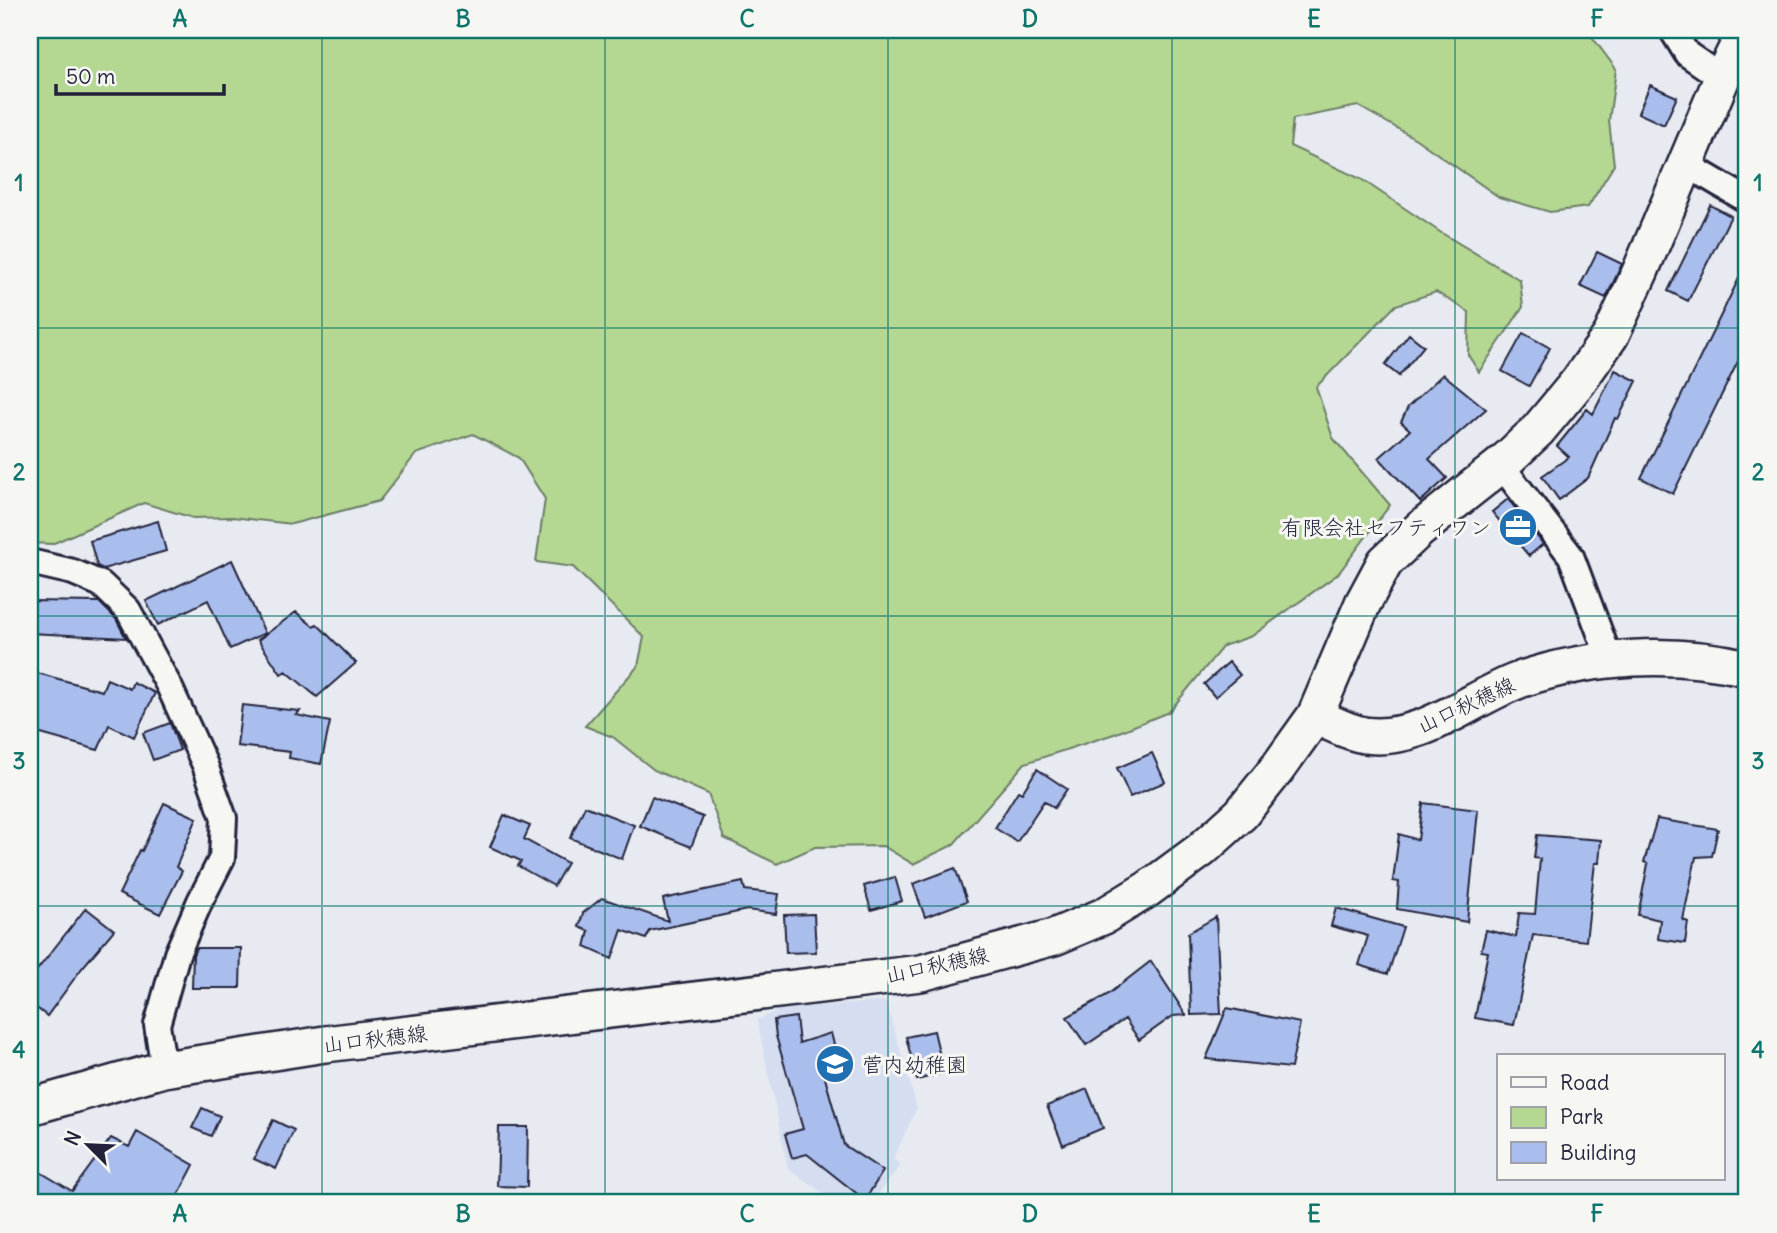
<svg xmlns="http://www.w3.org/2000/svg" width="1777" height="1233" font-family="Delius,'Klee One',sans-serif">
	<rect width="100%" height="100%" fill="#e7ebf1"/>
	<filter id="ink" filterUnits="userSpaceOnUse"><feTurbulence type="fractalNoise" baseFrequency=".0143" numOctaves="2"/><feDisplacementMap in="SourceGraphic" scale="14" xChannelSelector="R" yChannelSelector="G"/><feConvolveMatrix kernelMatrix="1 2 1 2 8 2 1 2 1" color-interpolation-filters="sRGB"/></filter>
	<g filter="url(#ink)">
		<path fill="#d5def0" d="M 886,1001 L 917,1108 L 893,1159 L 901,1165 L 872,1203 L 838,1203 L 788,1169 L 757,1020 L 781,1009 Z"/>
		<path fill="#b4d792" stroke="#6b7c66" stroke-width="2" d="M 30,30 L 1587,30 L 1616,69 L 1609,121 L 1614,165 L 1588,207 L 1550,212 L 1499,197 L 1416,139 L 1358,106 L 1293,119 L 1290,146 L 1361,179 L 1440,232 L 1520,280 L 1523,307 L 1479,372 L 1468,355 L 1469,312 L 1436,292 L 1396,305 L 1316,387 L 1333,438 L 1390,505 L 1338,574 L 1252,636 L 1223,646 L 1169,712 L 1114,734 L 1025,763 L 953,845 L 913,864 L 883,846 L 815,847 L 777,864 L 724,838 L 708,794 L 654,770 L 613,737 L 585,726 L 638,666 L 644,637 L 573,567 L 536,562 L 545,499 L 519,458 L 473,434 L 416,454 L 379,501 L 292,524 L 232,517 L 193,518 L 144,503 L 52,544 L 30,543 Z"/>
		<path fill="#aabeed" stroke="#22223b" stroke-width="2" d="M 1650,85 L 1677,97 L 1664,125 L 1638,113 Z
			M 1710,205 L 1731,216 L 1688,301 L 1668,291 Z
			M 1597,252 L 1622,264 L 1606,298 L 1580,286 Z
			M 1747,262 L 1747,343 L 1673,494 L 1641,478 Z
			M 1523,333 L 1550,348 L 1529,386 L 1502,371 Z
			M 1409,334 L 1424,346 L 1399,376 L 1385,365 Z
			M 1615,370 L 1637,381 L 1618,419 L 1615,418 L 1588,478 L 1559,500 L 1542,476 L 1569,457 L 1557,446 L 1587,409 L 1593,414 Z
			M 1443,374 L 1486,409 L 1429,459 L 1447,478 L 1420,502 L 1379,458 L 1410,430 L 1401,422 L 1408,407 Z
			M 1508,499 L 1543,544 L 1529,556 L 1492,512 Z
			M 158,521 L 166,551 L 103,569 L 97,566 L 90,541 Z
			M 232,560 L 265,633 L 230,649 L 208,600 L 158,625 L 146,601 Z
			M 30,601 L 99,602 L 116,619 L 126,638 L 30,633 Z
			M 296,612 L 313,626 L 317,624 L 356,663 L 317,697 L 286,671 L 281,674 L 258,640 Z
			M 1229,662 L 1240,675 L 1215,697 L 1204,684 Z
			M 30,671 L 102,691 L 107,679 L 130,689 L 133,682 L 155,693 L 134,737 L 109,725 L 98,750 L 30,731 Z
			M 242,705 L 300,711 L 296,715 L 330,722 L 321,764 L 289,758 L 290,752 L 237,746 Z
			M 170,723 L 180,750 L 153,760 L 143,733 Z
			M 1152,753 L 1165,782 L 1130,797 L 1117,768 Z
			M 1037,769 L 1067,789 L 1054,808 L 1044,801 L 1017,842 L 995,828 L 1018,791 L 1022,793 Z
			M 652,797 L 703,817 L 691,847 L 640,826 Z
			M 164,803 L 197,818 L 176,867 L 182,871 L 160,914 L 119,894 L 140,850 L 142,851 Z
			M 1423,803 L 1478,810 L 1467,922 L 1397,909 L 1399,882 L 1393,881 L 1399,834 L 1418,840 Z
			M 585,806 L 634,825 L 622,859 L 570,838 Z
			M 504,815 L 530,826 L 524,839 L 567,863 L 554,886 L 518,866 L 521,861 L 490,847 Z
			M 1657,819 L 1718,829 L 1712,856 L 1696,857 L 1683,920 L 1688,922 L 1685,943 L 1658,939 L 1660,920 L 1638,915 L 1648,864 L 1644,862 Z
			M 1537,835 L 1601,840 L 1599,863 L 1595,863 L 1586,941 L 1533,935 L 1514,1025 L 1475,1018 L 1488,952 L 1481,951 L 1486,930 L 1516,937 L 1519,913 L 1535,914 L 1540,859 L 1534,858 Z
			M 955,868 L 967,901 L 925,917 L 913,884 Z
			M 895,877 L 902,901 L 871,910 L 864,886 Z
			M 743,882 L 745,890 L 779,894 L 776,914 L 747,910 L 650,931 L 646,939 L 622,930 L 612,959 L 585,947 L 589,931 L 579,927 L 583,913 L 602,898 L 668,921 L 663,899 Z
			M 86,908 L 114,930 L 82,968 L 47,1016 L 30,1003 L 30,979 Z
			M 1336,908 L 1403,927 L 1388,974 L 1359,965 L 1368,936 L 1331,926 Z
			M 814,914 L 816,952 L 786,953 L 784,915 Z
			M 1216,917 L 1221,1014 L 1191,1015 L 1188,933 Z
			M 196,948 L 241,948 L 240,988 L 192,988 L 193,955 Z
			M 1151,961 L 1186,1015 L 1173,1016 L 1139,1040 L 1125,1019 L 1086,1045 L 1067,1017 L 1107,995 Z
			M 1227,1008 L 1300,1023 L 1291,1068 L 1206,1059 Z
			M 796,1017 L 799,1043 L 831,1033 L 841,1072 L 825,1078 L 844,1145 L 883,1171 L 865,1200 L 807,1154 L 792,1158 L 785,1134 L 803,1129 L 776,1036 L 774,1020 Z
			M 934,1031 L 944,1073 L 917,1080 L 906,1037 Z
			M 1087,1089 L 1103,1128 L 1063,1145 L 1047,1106 Z
			M 202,1108 L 220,1116 L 211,1136 L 192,1128 Z
			M 273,1120 L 294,1130 L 276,1169 L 254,1159 Z
			M 499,1127 L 528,1127 L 527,1187 L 497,1186 Z
			M 137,1132 L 194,1165 L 174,1203 L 30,1203 L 30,1166 L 72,1191 L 111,1138 L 129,1147 Z"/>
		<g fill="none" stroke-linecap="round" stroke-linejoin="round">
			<g stroke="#22223b" stroke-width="30">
				<path id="street" d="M 1672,30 L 1687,54 L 1722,78
					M 1684,163 L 1747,200
					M 1501,465 L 1571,556 L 1610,660
					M 30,562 L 73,572 L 101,584 L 128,610 L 169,686 L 205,765 L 224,818 L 222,858 L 200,901 L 177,954 L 157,1025 L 164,1069"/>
			</g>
			<g stroke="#22223b" stroke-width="40">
				<path id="secondary" d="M 1315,716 C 1331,723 1347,732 1364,735 C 1423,743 1469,698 1522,679 C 1594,655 1673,651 1747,668
					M 30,1107 L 164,1069 L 325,1044 L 921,973 L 1054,937 L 1104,916 L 1148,889 L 1201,850 L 1241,814 L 1277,769 L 1315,716 L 1363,603 L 1385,562 L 1419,530 L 1501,465 L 1538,430 L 1578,382 L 1611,335 L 1640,272 L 1722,78 L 1746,30"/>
			</g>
			<use href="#street" stroke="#f6f6f2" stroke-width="24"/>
			<use href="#secondary" stroke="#f6f6f2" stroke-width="35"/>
		</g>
	</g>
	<path fill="none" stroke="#0f766e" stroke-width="2" stroke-opacity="0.55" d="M 322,30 L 322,1203M 605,30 L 605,1203M 888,30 L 888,1203M 1172,30 L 1172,1203M 1455,30 L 1455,1203M 30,328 L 1747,328M 30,616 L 1747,616M 30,906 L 1747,906"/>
	<defs>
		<g id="office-disc" transform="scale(2.0125)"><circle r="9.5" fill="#1f6fb2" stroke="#f6f6f2"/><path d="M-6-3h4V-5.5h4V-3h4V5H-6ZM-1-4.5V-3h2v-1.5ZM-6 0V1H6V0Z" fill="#fff"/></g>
		<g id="school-disc" transform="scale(2.0125)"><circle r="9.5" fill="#1f6fb2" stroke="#f6f6f2"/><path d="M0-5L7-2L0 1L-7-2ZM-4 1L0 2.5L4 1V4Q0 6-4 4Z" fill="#fff"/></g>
	</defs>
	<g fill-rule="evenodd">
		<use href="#office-disc" x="1518" y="527"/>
		<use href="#school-disc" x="835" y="1064"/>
	</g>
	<g text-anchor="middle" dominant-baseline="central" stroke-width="6" stroke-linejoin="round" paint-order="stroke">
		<g font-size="21" fill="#22223b" stroke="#f6f6f2" text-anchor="end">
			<text x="1491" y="527">有限会社セフティワン</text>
			<text x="862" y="1064" text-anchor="start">菅内幼稚園</text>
		</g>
		<g font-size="21" fill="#22223b" stroke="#f6f6f2">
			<text transform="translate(1466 705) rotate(-25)">山口秋穂線</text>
			<text transform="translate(937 965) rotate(-12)">山口秋穂線</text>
			<text transform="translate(375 1039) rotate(-7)">山口秋穂線</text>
		</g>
	</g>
	<rect width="1777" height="1233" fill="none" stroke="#f6f6f2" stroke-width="77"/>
	<rect x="1497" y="1054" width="228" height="126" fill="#f6f6f2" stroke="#a1a1a9" stroke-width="2"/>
	<rect x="1511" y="1077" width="35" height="10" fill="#f6f6f2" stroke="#a1a1a9" stroke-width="2"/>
	<text x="1560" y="1090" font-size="21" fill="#22223b">Road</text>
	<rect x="1511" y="1107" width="35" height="21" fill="#b4d792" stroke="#a1a1a9" stroke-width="2"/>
	<text x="1560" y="1124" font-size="21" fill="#22223b">Park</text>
	<rect x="1511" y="1142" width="35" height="21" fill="#aabeed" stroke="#a1a1a9" stroke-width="2"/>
	<text x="1560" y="1160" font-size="21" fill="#22223b">Building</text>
	<g transform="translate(88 1145) rotate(294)" stroke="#f6f6f2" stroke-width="5" paint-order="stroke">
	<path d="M0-5L12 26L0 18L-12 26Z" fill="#22223b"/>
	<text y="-10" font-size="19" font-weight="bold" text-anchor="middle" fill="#22223b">N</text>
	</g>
	<path d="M56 84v10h168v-10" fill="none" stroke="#22223b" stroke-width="3.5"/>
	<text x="66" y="84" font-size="21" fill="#22223b" stroke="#f6f6f2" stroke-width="5" paint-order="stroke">50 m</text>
	<rect x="38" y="38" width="1700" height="1156" fill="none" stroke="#0f766e" stroke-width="2.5"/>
	<g font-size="23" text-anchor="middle" font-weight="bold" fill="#0f766e">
		<text x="180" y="27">A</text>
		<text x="463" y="27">B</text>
		<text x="747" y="27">C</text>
		<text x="1030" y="27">D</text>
		<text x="1314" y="27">E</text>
		<text x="1597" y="27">F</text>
		<text x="19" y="191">1</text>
		<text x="1758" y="191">1</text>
		<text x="19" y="480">2</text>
		<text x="1758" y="480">2</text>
		<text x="19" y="769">3</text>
		<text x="1758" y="769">3</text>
		<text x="19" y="1058">4</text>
		<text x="1758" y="1058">4</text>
		<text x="180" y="1222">A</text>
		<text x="463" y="1222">B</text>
		<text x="747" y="1222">C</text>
		<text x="1030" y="1222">D</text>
		<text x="1314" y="1222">E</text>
		<text x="1597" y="1222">F</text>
	</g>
</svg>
